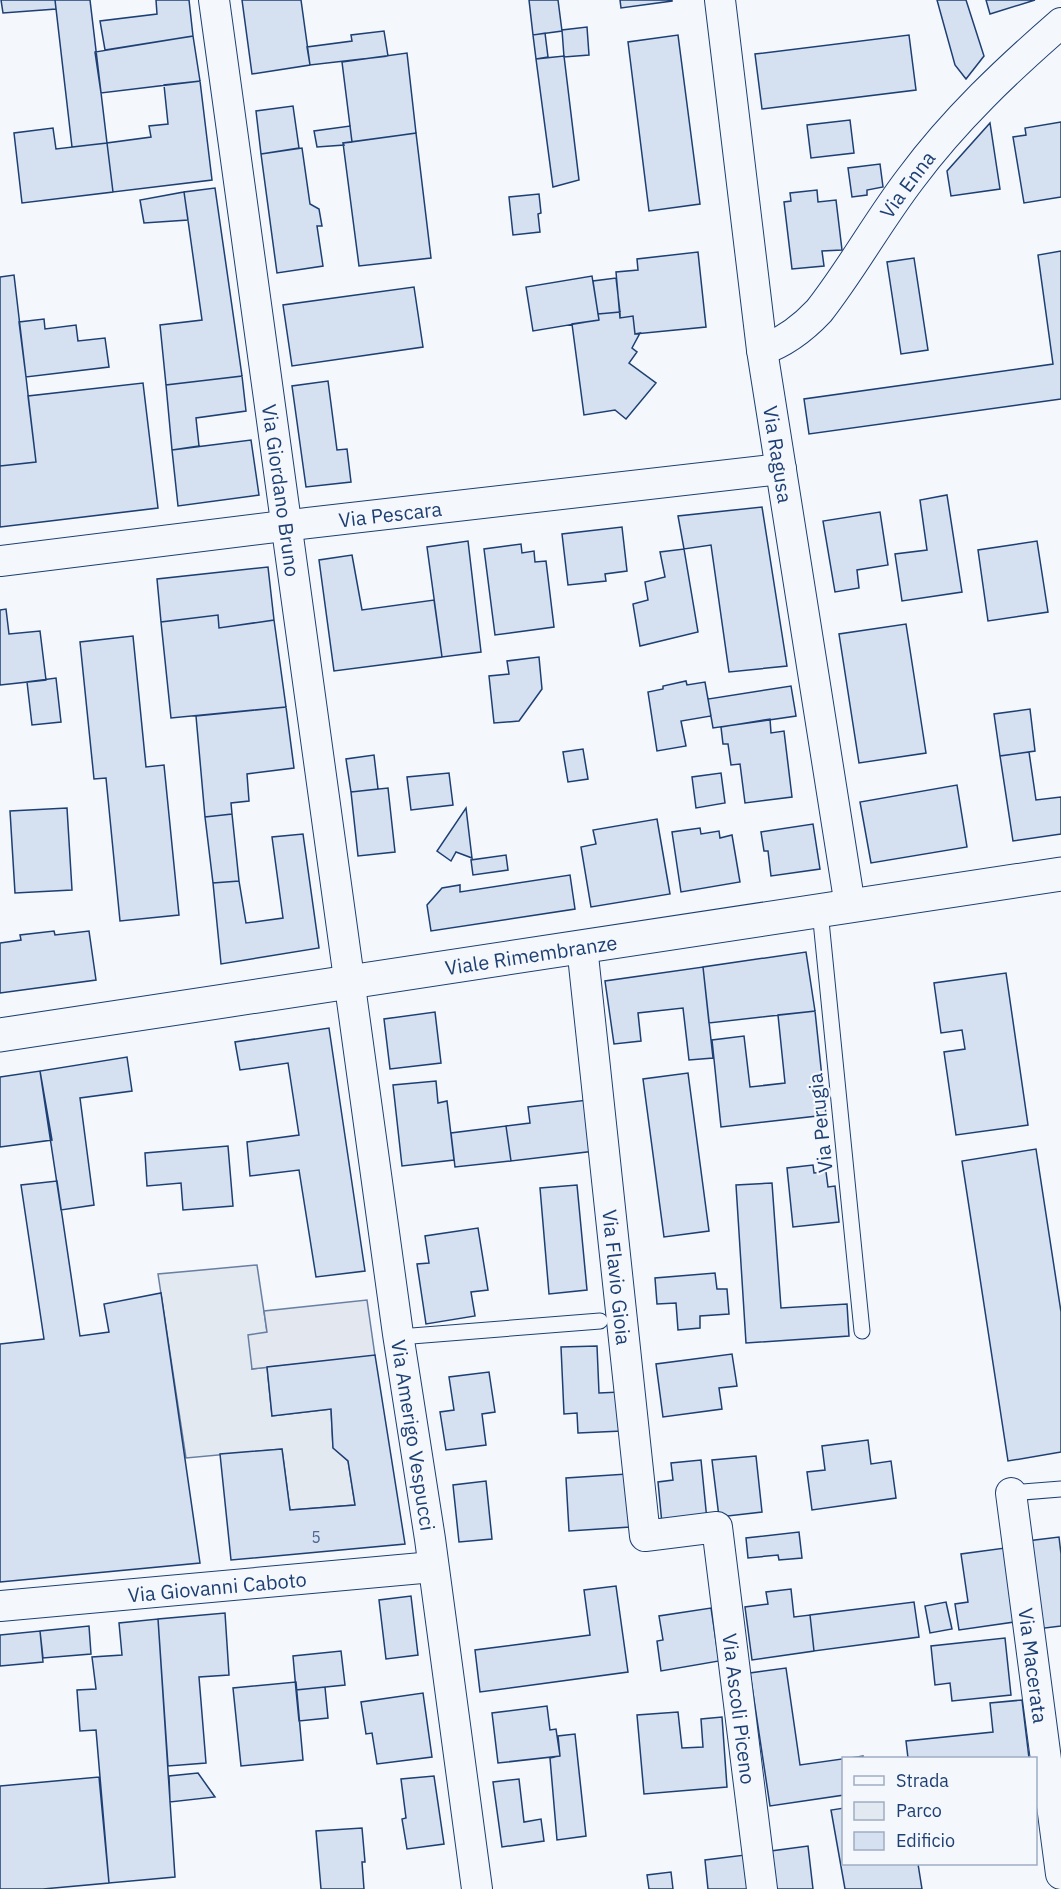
<svg xmlns="http://www.w3.org/2000/svg" width="1061" height="1889" font-family="'IBM Plex Sans',sans-serif">
	<rect width="100%" height="100%" fill="#f4f7fb"/>
	<path fill="#e3e9f0" stroke="#687fa3" stroke-width="1.5" d="M 257,1265 L 267,1332 L 252,1369 L 267,1367 L 272,1416 L 331,1409 L 333,1448 L 348,1461 L 355,1505 L 290,1510 L 282,1449 L 186,1458 L 158,1274 Z"/>
	<path fill="#e3e8f0" stroke="#687fa3" stroke-width="1.5" d="M 367,1300 L 375,1356 L 252,1369 L 248,1335 L 267,1332 L 264,1311 Z"/>
	<path fill="#d5e0f0" stroke="#1d3f73" stroke-width="1.5" d="M 1,0 L 55,0 L 56,9 L 3,13 Z
		M 55,0 L 90,0 L 107,143 L 72,147 Z
		M 156,0 L 189,0 L 193,36 L 105,50 L 100,21 L 157,14 Z
		M 242,0 L 301,0 L 310,65 L 252,74 Z
		M 529,0 L 558,0 L 562,31 L 533,35 Z
		M 620,0 L 672,0 L 672,1 L 621,8 Z
		M 937,0 L 966,0 L 984,56 L 966,79 L 955,65 Z
		M 986,0 L 1035,0 L 990,14 Z
		M 587,27 L 589,55 L 564,57 L 562,30 Z
		M 384,31 L 388,56 L 310,65 L 307,47 L 352,41 L 351,35 Z
		M 545,33 L 548,57 L 536,59 L 533,35 Z
		M 678,35 L 700,204 L 649,211 L 628,42 Z
		M 909,35 L 916,90 L 762,109 L 755,54 Z
		M 193,36 L 200,81 L 101,93 L 95,52 Z
		M 407,53 L 416,133 L 352,142 L 342,62 Z
		M 564,56 L 579,180 L 553,187 L 536,59 Z
		M 200,81 L 212,180 L 113,192 L 107,143 L 151,137 L 149,126 L 168,124 L 164,85 Z
		M 293,106 L 299,148 L 261,154 L 256,111 Z
		M 850,120 L 854,153 L 811,158 L 807,125 Z
		M 1061,122 L 1061,197 L 1024,203 L 1013,137 L 1026,135 L 1025,128 Z
		M 990,123 L 1000,189 L 951,196 L 947,171 Z
		M 350,126 L 352,142 L 343,143 L 344,145 L 317,147 L 314,131 Z
		M 53,128 L 56,149 L 107,143 L 113,192 L 22,203 L 14,133 Z
		M 416,133 L 431,258 L 359,266 L 343,143 Z
		M 302,148 L 310,204 L 319,209 L 322,226 L 317,226 L 323,266 L 277,273 L 261,154 Z
		M 880,164 L 883,187 L 867,190 L 867,195 L 852,197 L 848,168 Z
		M 215,188 L 242,376 L 166,385 L 160,325 L 202,320 L 184,192 Z
		M 817,190 L 818,202 L 836,200 L 842,250 L 822,251 L 824,266 L 792,269 L 784,202 L 791,201 L 790,193 Z
		M 184,192 L 188,220 L 144,223 L 140,200 Z
		M 539,194 L 541,213 L 538,214 L 540,232 L 513,235 L 509,197 Z
		M 1061,251 L 1061,399 L 809,434 L 804,399 L 1053,364 L 1038,255 Z
		M 698,252 L 706,327 L 635,334 L 633,316 L 620,318 L 616,272 L 638,270 L 637,259 Z
		M 914,258 L 928,350 L 901,354 L 887,262 Z
		M 14,275 L 36,462 L 0,466 L 0,277 Z
		M 592,276 L 599,320 L 533,331 L 526,287 Z
		M 616,278 L 620,312 L 598,314 L 593,281 Z
		M 414,287 L 423,347 L 292,366 L 283,305 Z
		M 620,312 L 620,318 L 633,316 L 635,334 L 640,333 L 632,348 L 637,352 L 629,363 L 656,383 L 626,419 L 615,410 L 584,415 L 572,324 L 599,320 L 598,314 Z
		M 44,319 L 45,329 L 76,325 L 78,341 L 105,338 L 109,367 L 26,377 L 19,322 Z
		M 242,376 L 246,411 L 196,418 L 199,446 L 172,450 L 166,385 Z
		M 328,381 L 337,450 L 347,449 L 351,482 L 306,487 L 292,386 Z
		M 143,383 L 158,508 L 0,527 L 0,466 L 36,462 L 28,396 Z
		M 251,440 L 259,495 L 178,506 L 172,450 Z
		M 947,495 L 962,592 L 902,601 L 895,554 L 927,550 L 920,500 Z
		M 762,507 L 787,666 L 729,672 L 711,545 L 684,549 L 678,516 Z
		M 880,512 L 888,565 L 857,570 L 859,588 L 835,592 L 823,521 Z
		M 622,527 L 627,571 L 605,574 L 606,581 L 568,585 L 562,534 Z
		M 468,541 L 481,652 L 442,657 L 427,547 Z
		M 1037,541 L 1048,612 L 988,621 L 978,550 Z
		M 521,544 L 522,553 L 534,551 L 535,562 L 546,561 L 554,627 L 495,635 L 484,549 Z
		M 684,549 L 698,632 L 640,646 L 633,604 L 648,600 L 645,582 L 665,577 L 660,552 Z
		M 352,555 L 362,610 L 434,600 L 442,657 L 334,671 L 319,560 Z
		M 268,567 L 274,620 L 219,628 L 218,615 L 161,622 L 157,579 Z
		M 6,609 L 9,634 L 40,631 L 46,680 L 0,685 L 0,610 Z
		M 218,615 L 219,628 L 274,620 L 286,707 L 171,718 L 161,622 Z
		M 906,624 L 926,753 L 859,763 L 839,634 Z
		M 133,636 L 146,767 L 164,765 L 179,915 L 120,921 L 106,778 L 94,779 L 80,642 Z
		M 539,657 L 542,689 L 519,721 L 494,723 L 489,676 L 509,674 L 507,661 Z
		M 56,678 L 61,722 L 32,725 L 27,682 Z
		M 686,681 L 687,685 L 705,682 L 711,716 L 681,721 L 686,746 L 657,751 L 648,692 L 663,689 L 663,686 Z
		M 791,686 L 796,716 L 713,728 L 708,699 Z
		M 286,707 L 294,768 L 247,774 L 249,801 L 231,803 L 232,814 L 205,817 L 196,716 Z
		M 1030,709 L 1035,751 L 1000,756 L 994,714 Z
		M 770,719 L 771,733 L 784,731 L 792,797 L 745,803 L 740,764 L 731,765 L 728,744 L 723,744 L 721,727 Z
		M 583,749 L 588,779 L 568,782 L 563,752 Z
		M 1029,752 L 1036,800 L 1061,797 L 1061,834 L 1013,841 L 1000,756 Z
		M 374,755 L 378,789 L 351,792 L 346,759 Z
		M 449,773 L 453,805 L 411,810 L 407,777 Z
		M 721,773 L 725,803 L 696,808 L 692,777 Z
		M 957,785 L 967,847 L 871,863 L 860,802 Z
		M 388,788 L 395,852 L 358,856 L 351,792 Z
		M 67,808 L 72,890 L 15,893 L 10,811 Z
		M 466,808 L 472,858 L 456,852 L 451,861 L 437,851 Z
		M 232,814 L 239,881 L 213,883 L 205,817 Z
		M 657,819 L 670,894 L 591,907 L 581,847 L 596,844 L 593,830 Z
		M 813,824 L 820,869 L 771,876 L 768,851 L 764,851 L 761,832 Z
		M 700,828 L 701,834 L 719,831 L 720,838 L 732,835 L 740,882 L 681,892 L 672,832 Z
		M 303,834 L 319,948 L 221,964 L 213,883 L 239,881 L 246,923 L 283,918 L 272,837 Z
		M 506,855 L 508,870 L 473,875 L 471,860 Z
		M 570,875 L 575,909 L 431,931 L 427,905 L 442,888 L 460,885 L 460,892 Z
		M 54,931 L 55,935 L 89,931 L 96,980 L 0,993 L 0,943 L 21,940 L 20,935 Z
		M 806,952 L 815,1011 L 709,1023 L 703,967 Z
		M 703,967 L 713,1058 L 689,1060 L 683,1008 L 638,1013 L 641,1041 L 614,1044 L 605,981 Z
		M 1006,973 L 1028,1125 L 956,1135 L 944,1052 L 965,1049 L 962,1030 L 941,1033 L 934,983 Z
		M 815,1011 L 826,1115 L 721,1127 L 712,1040 L 744,1036 L 750,1087 L 785,1083 L 778,1015 Z
		M 435,1012 L 441,1063 L 390,1069 L 384,1019 Z
		M 329,1028 L 365,1271 L 316,1277 L 299,1170 L 250,1176 L 247,1142 L 299,1135 L 288,1063 L 240,1070 L 235,1042 Z
		M 127,1057 L 132,1091 L 80,1098 L 94,1205 L 61,1210 L 40,1071 Z
		M 40,1071 L 52,1140 L 0,1147 L 0,1077 Z
		M 688,1073 L 709,1231 L 664,1237 L 643,1079 Z
		M 436,1081 L 438,1103 L 447,1101 L 454,1160 L 402,1166 L 393,1085 Z
		M 588,1100 L 595,1151 L 511,1161 L 506,1126 L 530,1123 L 528,1107 Z
		M 506,1126 L 511,1161 L 455,1167 L 451,1133 Z
		M 228,1146 L 233,1206 L 183,1210 L 181,1183 L 147,1186 L 145,1153 Z
		M 1036,1149 L 1061,1312 L 1061,1452 L 1008,1461 L 962,1161 Z
		M 813,1165 L 814,1173 L 826,1172 L 828,1187 L 835,1186 L 839,1222 L 793,1227 L 787,1168 Z
		M 57,1181 L 80,1336 L 109,1332 L 104,1304 L 161,1293 L 200,1563 L 0,1582 L 0,1344 L 44,1339 L 21,1185 Z
		M 772,1183 L 781,1308 L 847,1304 L 849,1336 L 746,1343 L 736,1185 Z
		M 577,1185 L 587,1290 L 549,1294 L 540,1188 Z
		M 478,1228 L 488,1290 L 471,1292 L 475,1316 L 426,1324 L 417,1264 L 429,1263 L 425,1236 Z
		M 715,1273 L 717,1289 L 727,1289 L 729,1314 L 700,1316 L 700,1328 L 678,1330 L 676,1303 L 657,1304 L 655,1278 Z
		M 597,1346 L 599,1393 L 620,1392 L 622,1431 L 578,1433 L 577,1413 L 564,1414 L 561,1347 Z
		M 732,1354 L 737,1386 L 719,1388 L 722,1409 L 663,1417 L 656,1364 Z
		M 375,1355 L 405,1544 L 231,1560 L 220,1454 L 282,1449 L 290,1510 L 355,1505 L 348,1461 L 333,1448 L 331,1409 L 272,1416 L 267,1367 Z
		M 489,1372 L 495,1412 L 482,1414 L 486,1445 L 446,1450 L 440,1412 L 454,1410 L 449,1377 Z
		M 868,1440 L 871,1464 L 891,1461 L 896,1498 L 812,1510 L 807,1472 L 825,1470 L 822,1446 Z
		M 756,1456 L 762,1512 L 719,1517 L 712,1460 Z
		M 701,1460 L 707,1520 L 662,1524 L 658,1482 L 673,1480 L 671,1463 Z
		M 627,1474 L 630,1527 L 569,1531 L 566,1478 Z
		M 486,1481 L 492,1539 L 459,1542 L 453,1485 Z
		M 799,1532 L 802,1558 L 779,1560 L 778,1555 L 748,1558 L 746,1538 Z
		M 1059,1537 L 1061,1554 L 1061,1626 L 1037,1629 L 1027,1541 Z
		M 1005,1548 L 1014,1622 L 959,1630 L 955,1604 L 968,1602 L 961,1554 Z
		M 616,1586 L 628,1672 L 480,1692 L 475,1650 L 590,1635 L 584,1590 Z
		M 791,1589 L 794,1617 L 810,1615 L 814,1651 L 752,1660 L 745,1607 L 768,1604 L 766,1592 Z
		M 411,1596 L 418,1655 L 386,1659 L 379,1600 Z
		M 914,1602 L 919,1637 L 814,1651 L 810,1615 Z
		M 946,1602 L 952,1629 L 930,1633 L 925,1606 Z
		M 711,1608 L 719,1661 L 661,1671 L 657,1641 L 663,1640 L 659,1616 Z
		M 225,1613 L 229,1675 L 199,1677 L 206,1763 L 168,1766 L 158,1619 Z
		M 158,1619 L 175,1877 L 109,1883 L 96,1730 L 80,1731 L 77,1690 L 96,1689 L 92,1657 L 122,1655 L 119,1623 Z
		M 89,1626 L 91,1654 L 43,1658 L 40,1631 Z
		M 40,1631 L 43,1662 L 0,1666 L 0,1635 Z
		M 1005,1638 L 1011,1695 L 952,1701 L 950,1683 L 935,1685 L 931,1646 Z
		M 341,1651 L 345,1685 L 296,1690 L 293,1656 Z
		M 786,1668 L 800,1765 L 863,1756 L 863,1758 L 844,1758 L 844,1795 L 770,1806 L 750,1673 Z
		M 296,1682 L 303,1760 L 241,1766 L 233,1688 Z
		M 325,1687 L 328,1718 L 299,1721 L 296,1690 Z
		M 423,1693 L 432,1757 L 377,1764 L 372,1733 L 366,1734 L 361,1702 Z
		M 1022,1700 L 1029,1758 L 908,1758 L 906,1741 L 993,1732 L 990,1703 Z
		M 547,1706 L 550,1730 L 556,1729 L 560,1756 L 498,1763 L 492,1713 Z
		M 678,1712 L 682,1748 L 703,1747 L 701,1719 L 722,1717 L 727,1787 L 644,1794 L 637,1715 Z
		M 575,1734 L 586,1836 L 557,1840 L 550,1758 L 560,1756 L 558,1736 Z
		M 198,1773 L 215,1797 L 170,1802 L 169,1776 Z
		M 434,1776 L 444,1844 L 407,1849 L 402,1819 L 406,1818 L 401,1779 Z
		M 99,1777 L 109,1883 L 43,1889 L 0,1889 L 0,1786 Z
		M 519,1779 L 524,1822 L 541,1819 L 544,1841 L 502,1847 L 493,1782 Z
		M 844,1808 L 844,1864 L 918,1864 L 922,1889 L 845,1889 L 831,1810 Z
		M 362,1828 L 365,1862 L 362,1862 L 364,1889 L 321,1889 L 316,1831 Z
		M 808,1846 L 813,1889 L 776,1889 L 771,1851 Z
		M 745,1855 L 749,1889 L 708,1889 L 705,1860 Z
		M 671,1872 L 673,1889 L 649,1889 L 647,1875 Z"/>
	<g fill="none" stroke-linecap="round" stroke-linejoin="round">
		<g stroke="#1d3f73" stroke-width="17">
			<path id="service" d="M 820,911 L 862,1331
				M 399,1337 L 600,1321
				M 1011,1493 L 1061,1489"/>
		</g>
		<g stroke="#1d3f73" stroke-width="32">
			<g id="minor">
				<path id="s1" d="M 214,0 L 398,1334 L 430,1539 L 477,1889"/>
				<path id="s2" d="M 720,0 L 762,350 L 850,906"/>
				<path id="s3" d="M 762,350 C 785,342 803,328 819,311 C 852,269 878,221 911,178 C 954,120 1007,70 1061,23"/>
				<path id="s4" d="M 0,561 L 308,523 L 781,469"/>
				<path id="s5" d="M 582,946 L 645,1536 L 717,1527 L 762,1889"/>
				<path id="s6" d="M 1011,1493 L 1061,1874"/>
				<path id="s7" d="M 0,1606 L 433,1567"/>
			</g>
		</g>
		<g stroke="#1d3f73" stroke-width="35">
			<g id="tertiary">
				<path id="s8" d="M 0,1035 L 1061,874"/>
			</g>
		</g>
		<use href="#service" stroke="#f4f7fb" stroke-width="15"/>
		<use href="#minor" stroke="#f4f7fb" stroke-width="30"/>
		<use href="#tertiary" stroke="#f4f7fb" stroke-width="33"/>
	</g>
	<g text-anchor="middle" dominant-baseline="central" stroke-width="4.5" stroke-linejoin="round" paint-order="stroke">
		<g font-size="16" fill="#4b6792">
			<text x="316" y="1537">5</text>
		</g>
		<g font-size="20" fill="#1d3f73" stroke="#f4f7fb">
			<text stroke="none"><textPath href="#s3" startOffset="224">Via Enna</textPath></text>
			<text stroke="none"><textPath href="#s2" startOffset="458">Via Ragusa</textPath></text>
			<text stroke="none"><textPath href="#s1" startOffset="495">Via Giordano Bruno</textPath></text>
			<text stroke="none"><textPath href="#s4" startOffset="393">Via Pescara</textPath></text>
			<text stroke="none"><textPath href="#s8" startOffset="537">Viale Rimembranze</textPath></text>
			<text transform="translate(820 1123) rotate(-96)">Via Perugia</text>
			<text stroke="none"><textPath href="#s5" startOffset="333">Via Flavio Gioia</textPath></text>
			<text stroke="none"><textPath href="#s1" startOffset="1449">Via Amerigo Vespucci</textPath></text>
			<text stroke="none"><textPath href="#s7" startOffset="218">Via Giovanni Caboto</textPath></text>
			<text stroke="none"><textPath href="#s6" startOffset="174">Via Macerata</textPath></text>
			<text stroke="none"><textPath href="#s5" startOffset="849">Via Ascoli Piceno</textPath></text>
		</g>
	</g>
	<rect x="842" y="1757" width="195" height="108" fill="#f4f7fb" stroke="#9eadc5" stroke-width="1.5"/>
	<rect x="854" y="1776" width="30" height="9" fill="#f4f7fb" stroke="#9eadc5" stroke-width="1.5"/>
	<text x="896" y="1787" font-size="18" fill="#1d3f73">Strada</text>
	<rect x="854" y="1802" width="30" height="18" fill="#e3e9f0" stroke="#9eadc5" stroke-width="1.5"/>
	<text x="896" y="1817" font-size="18" fill="#1d3f73">Parco</text>
	<rect x="854" y="1832" width="30" height="18" fill="#d5e0f0" stroke="#9eadc5" stroke-width="1.5"/>
	<text x="896" y="1847" font-size="18" fill="#1d3f73">Edificio</text>
</svg>
